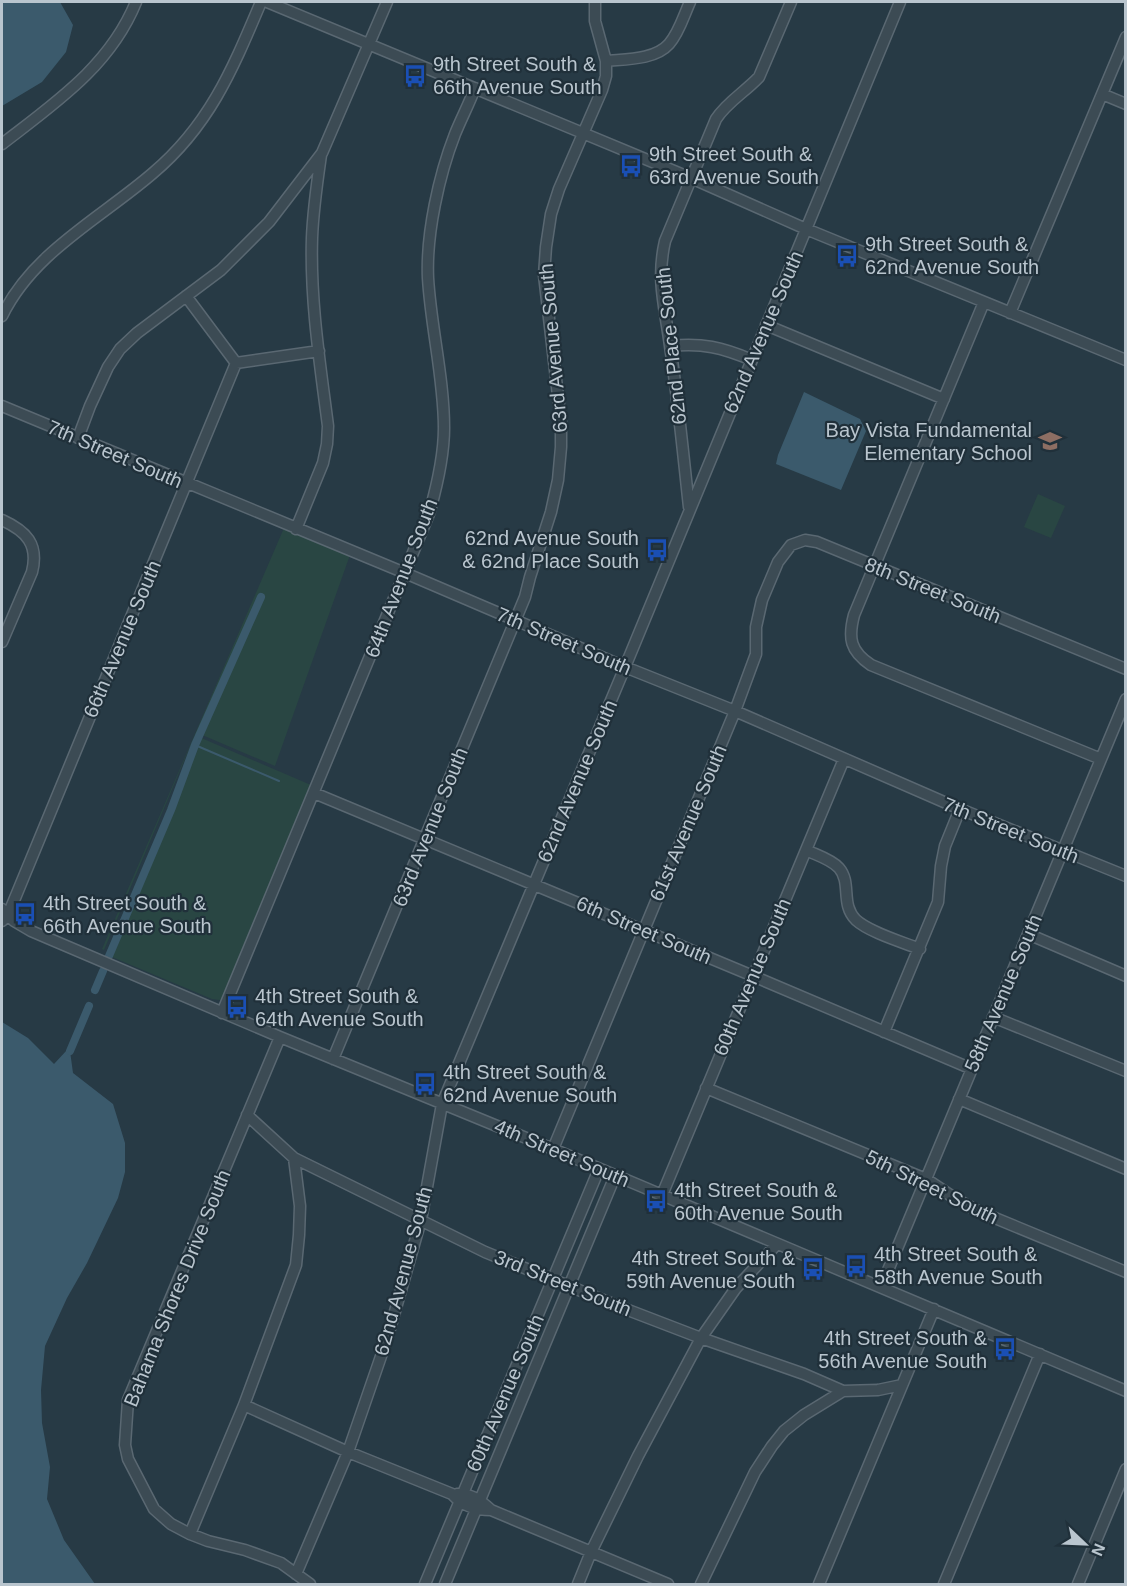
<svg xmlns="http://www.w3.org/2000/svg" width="1127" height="1586" font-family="Helvetica,sans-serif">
	<rect width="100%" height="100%" fill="#273a45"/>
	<path fill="#294643" d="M 1038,494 L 1065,506 L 1051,538 L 1024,527 Z
		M 284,528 L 350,555 L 275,766 L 200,734 L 195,735 L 104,950 L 102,949 Z
		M 199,737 L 311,785 L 224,996 L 220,1000 L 212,999 L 112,957 L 107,951 Z"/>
	<path fill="#3b5a6c" d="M 2,2 L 60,2 L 73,25 L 66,52 L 42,82 L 2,106 Z
		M 804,392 L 860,419 L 866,431 L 841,490 L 776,464 L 778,455 Z
		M 2,1022 L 28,1038 L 54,1064 L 67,1050 L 70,1051 L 73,1073 L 113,1104 L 125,1143 L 125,1172 L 118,1198 L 87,1263 L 67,1298 L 45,1346 L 41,1390 L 42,1423 L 50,1467 L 47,1499 L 64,1540 L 95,1584 L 2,1584 Z"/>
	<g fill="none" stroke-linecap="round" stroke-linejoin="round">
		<path stroke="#3b5a6c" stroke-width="2" d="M 195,745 L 279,781"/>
		<path stroke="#3b5a6c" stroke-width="8" d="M 109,956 L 171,810 L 195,745 L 261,597
			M 95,990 L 103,971
			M 70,1051 L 89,1006"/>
		<g stroke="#5a6872" stroke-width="13">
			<path id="minor" d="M 267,2 L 691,178 L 806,229 L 1126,360
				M 606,61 C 625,59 655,60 669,44 C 679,33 684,15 690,2
				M 1102,94 L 1126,104
				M 2,144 C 55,103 110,66 136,2
				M 186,296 L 236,363 L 319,351
				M 984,302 L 854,615 C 848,638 850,651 871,665 L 1101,759
				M 1010,313 L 1126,37
				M 2,316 C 33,252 101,218 153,173 C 210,125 233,68 261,2
				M 766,325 L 944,399
				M 670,346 C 703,343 721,347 752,360
				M 2,406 L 405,573 L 625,667 L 735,711 L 960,809 L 1126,876
				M 78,438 L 90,406 L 108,367 L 120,349 L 137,333 L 221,270 L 269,222 L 322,153 L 387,2
				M 689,507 C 683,453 678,399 670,346 C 665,307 656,280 665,241 L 716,119 C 727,102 745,92 759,77 L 791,2
				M 2,520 C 26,531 39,544 32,572 L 2,642
				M 296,529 L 323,463 L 327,444 L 328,426 C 320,364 310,300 312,238 C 313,210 317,183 321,155
				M 314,793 L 753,976 L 972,1069
				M 806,850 C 816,855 831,859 839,868 C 852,883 840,904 856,920 C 869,932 902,942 920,949
				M 2,909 L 14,921 L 31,931 L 280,1037 L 553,1149 L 1126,1391
				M 2,921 L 8,915 L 236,363
				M 1028,934 L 1126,976
				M 222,1013 L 429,514 C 437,486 444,457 444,428 C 444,378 431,328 428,278 C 426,234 439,175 455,134 C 461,119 469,104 475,88
				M 993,1017 L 1126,1071
				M 884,1032 L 938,902 L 941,866 L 945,846 L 960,809
				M 280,1037 L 128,1400 L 125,1445 L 128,1459 L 154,1509 L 171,1524 L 190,1534 L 208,1541 L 245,1550 L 281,1563 L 310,1584
				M 333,1059 L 525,597 L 530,577 L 551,512 L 558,480 L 561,447 L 561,422 L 544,275 L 546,247 L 551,214 L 559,189 L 602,90 L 606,76 L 606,61 L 595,21 L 595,2
				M 706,1088 L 926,1179 L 956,1199 L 978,1211 L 1126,1272
				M 959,1099 L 1126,1169
				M 247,1115 L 294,1158 L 485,1252 L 628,1310 L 701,1338 L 804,1374 L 843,1391 L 878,1390 L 902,1385
				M 553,1149 L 735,711 L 756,654 L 756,627 L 762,600 L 778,562 L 791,545 L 805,540 L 817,542 L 1126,669
				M 662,1195 L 844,759
				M 881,1287 L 1126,699
				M 244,1405 L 348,1452 L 452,1494 C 463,1506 475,1510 491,1510
				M 457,1494 C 471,1493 481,1501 491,1510 L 668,1584
				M 190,1534 L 244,1405 L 296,1265 L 299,1235 L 300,1206 L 294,1158
				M 296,1574 L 348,1452 L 388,1336 L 421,1220 L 442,1104 L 625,667 L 900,2
				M 425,1584 L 599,1169
				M 445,1584 L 615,1176
				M 578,1584 L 591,1552 L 638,1456 L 701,1338 L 736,1288 L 776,1245
				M 701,1584 L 755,1472 L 772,1446 L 784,1431 L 804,1415 L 843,1391
				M 819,1584 L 934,1309
				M 944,1584 L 1040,1354
				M 1078,1584 L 1126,1469"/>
		</g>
		<use href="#minor" stroke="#3c4b54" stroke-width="10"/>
	</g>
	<defs>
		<g id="bus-bare" transform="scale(1.8)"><path d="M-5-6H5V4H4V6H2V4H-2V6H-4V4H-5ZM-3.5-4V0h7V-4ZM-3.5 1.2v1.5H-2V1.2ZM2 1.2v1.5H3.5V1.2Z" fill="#1a4fb4" stroke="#20303a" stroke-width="2.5" paint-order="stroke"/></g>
		<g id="school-bare" transform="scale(1.8)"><path d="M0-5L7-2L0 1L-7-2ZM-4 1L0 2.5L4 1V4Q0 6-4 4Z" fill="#8d6e63" stroke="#20303a" stroke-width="2.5" paint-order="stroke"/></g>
	</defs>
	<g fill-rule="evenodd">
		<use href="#bus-bare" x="415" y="76"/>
		<use href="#bus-bare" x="631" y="166"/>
		<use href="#bus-bare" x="847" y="256"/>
		<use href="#school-bare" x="1050" y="441"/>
		<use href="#bus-bare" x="657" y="550"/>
		<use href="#bus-bare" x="25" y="914"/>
		<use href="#bus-bare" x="237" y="1007"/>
		<use href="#bus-bare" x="425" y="1084"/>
		<use href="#bus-bare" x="656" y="1201"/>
		<use href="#bus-bare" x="856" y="1266"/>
		<use href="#bus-bare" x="813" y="1269"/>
		<use href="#bus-bare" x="1005" y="1349"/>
	</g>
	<g text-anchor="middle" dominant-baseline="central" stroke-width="4.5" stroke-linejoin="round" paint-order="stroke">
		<g font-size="20" fill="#b9c5ce" stroke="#20303a" text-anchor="start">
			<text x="433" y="64">9th Street South &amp;<tspan x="433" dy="23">66th Avenue South</tspan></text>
			<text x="649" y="154">9th Street South &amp;<tspan x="649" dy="23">63rd Avenue South</tspan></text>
			<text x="865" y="244">9th Street South &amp;<tspan x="865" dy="23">62nd Avenue South</tspan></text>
			<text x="1032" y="430" text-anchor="end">Bay Vista Fundamental<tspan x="1032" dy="23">Elementary School</tspan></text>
			<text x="639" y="538" text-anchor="end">62nd Avenue South<tspan x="639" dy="23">&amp; 62nd Place South</tspan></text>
			<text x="43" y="903">4th Street South &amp;<tspan x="43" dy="23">66th Avenue South</tspan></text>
			<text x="255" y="996">4th Street South &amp;<tspan x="255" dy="23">64th Avenue South</tspan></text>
			<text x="443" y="1072">4th Street South &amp;<tspan x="443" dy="23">62nd Avenue South</tspan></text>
			<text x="674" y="1190">4th Street South &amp;<tspan x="674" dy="23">60th Avenue South</tspan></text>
			<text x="874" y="1254">4th Street South &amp;<tspan x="874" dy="23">58th Avenue South</tspan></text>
			<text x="795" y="1258" text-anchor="end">4th Street South &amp;<tspan x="795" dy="23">59th Avenue South</tspan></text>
			<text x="987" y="1338" text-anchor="end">4th Street South &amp;<tspan x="987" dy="23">56th Avenue South</tspan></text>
		</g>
		<g font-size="20" fill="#b9c5ce" stroke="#20303a">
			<text transform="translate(763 332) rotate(-67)">62nd Avenue South</text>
			<text transform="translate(671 346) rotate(-96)">62nd Place South</text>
			<text transform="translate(553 348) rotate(-95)">63rd Avenue South</text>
			<text transform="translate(115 454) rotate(23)">7th Street South</text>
			<text transform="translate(401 578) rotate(-69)">64th Avenue South</text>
			<text transform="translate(933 590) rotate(22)">8th Street South</text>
			<text transform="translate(122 639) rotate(-67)">66th Avenue South</text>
			<text transform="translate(564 641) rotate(23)">7th Street South</text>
			<text transform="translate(577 781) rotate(-67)">62nd Avenue South</text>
			<text transform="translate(688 823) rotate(-67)">61st Avenue South</text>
			<text transform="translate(430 827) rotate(-68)">63rd Avenue South</text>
			<text transform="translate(1011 830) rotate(22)">7th Street South</text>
			<text transform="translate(644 930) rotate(23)">6th Street South</text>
			<text transform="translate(752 977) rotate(-67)">60th Avenue South</text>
			<text transform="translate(1003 993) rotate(-67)">58th Avenue South</text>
			<text transform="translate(562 1153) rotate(23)">4th Street South</text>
			<text transform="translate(932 1187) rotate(26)">5th Street South</text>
			<text transform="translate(403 1271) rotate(-75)">62nd Avenue South</text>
			<text transform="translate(563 1283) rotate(22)">3rd Street South</text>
			<text transform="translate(177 1288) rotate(-68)">Bahama Shores Drive South</text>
			<text transform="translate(505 1393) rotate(-67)">60th Avenue South</text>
		</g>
	</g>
	<rect width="1127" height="1586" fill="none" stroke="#b9c5ce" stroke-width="6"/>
	<g transform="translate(1085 1544) rotate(113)" stroke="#20303a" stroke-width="4.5" paint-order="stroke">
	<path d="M0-4.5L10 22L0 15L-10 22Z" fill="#b9c5ce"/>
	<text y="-9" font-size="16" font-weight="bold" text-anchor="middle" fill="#b9c5ce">N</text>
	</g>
</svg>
